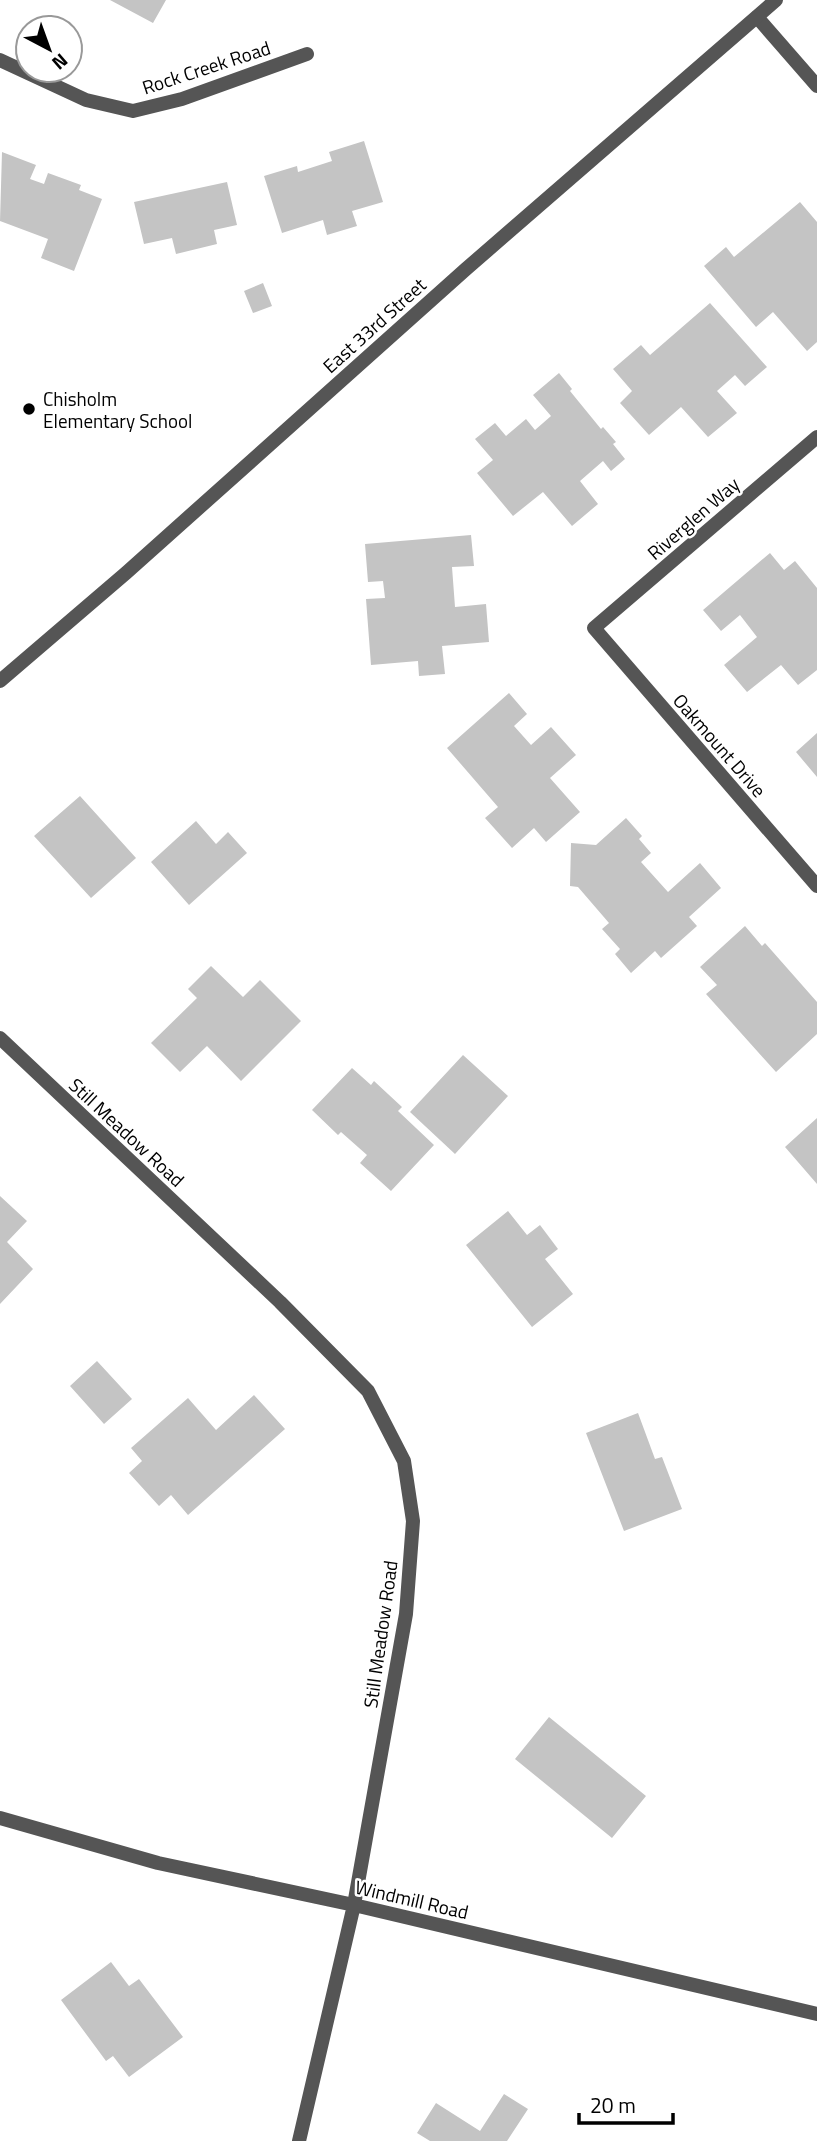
<svg xmlns="http://www.w3.org/2000/svg" width="817" height="2141" font-family="'Titillium Web',sans-serif">
	<rect width="100%" height="100%" fill="#fff"/>
	<path fill="#c4c4c4" d="M 110,0 L 166,0 L 153,23 Z
		M 364,141 L 383,202 L 352,211 L 357,226 L 327,235 L 323,220 L 282,233 L 264,176 L 297,166 L 298,172 L 332,161 L 329,152 Z
		M 2,152 L 36,165 L 30,179 L 44,184 L 48,173 L 81,185 L 79,190 L 102,199 L 74,271 L 41,258 L 48,239 L 0,221 Z
		M 227,182 L 237,225 L 214,230 L 217,244 L 176,254 L 172,238 L 144,244 L 134,202 Z
		M 800,202 L 817,222 L 817,342 L 807,351 L 773,312 L 756,327 L 704,266 L 726,247 L 734,257 Z
		M 263,283 L 272,306 L 253,313 L 244,291 Z
		M 710,303 L 767,367 L 745,386 L 735,375 L 717,391 L 737,413 L 708,437 L 681,407 L 649,435 L 620,403 L 632,391 L 613,369 L 641,345 L 650,355 Z
		M 559,373 L 572,389 L 570,391 L 601,429 L 603,427 L 616,442 L 613,444 L 625,459 L 611,471 L 603,461 L 580,481 L 598,504 L 572,526 L 543,492 L 513,516 L 477,473 L 493,460 L 475,439 L 495,423 L 506,436 L 526,419 L 535,430 L 551,416 L 533,395 Z
		M 471,535 L 474,566 L 452,567 L 455,607 L 486,604 L 489,642 L 442,646 L 445,674 L 419,676 L 418,661 L 371,665 L 366,599 L 385,598 L 383,581 L 368,582 L 365,544 Z
		M 770,553 L 784,570 L 795,561 L 817,588 L 817,670 L 798,685 L 781,665 L 747,692 L 724,665 L 757,637 L 740,615 L 721,631 L 703,610 Z
		M 509,693 L 527,714 L 514,726 L 531,745 L 551,727 L 576,755 L 550,778 L 580,812 L 546,842 L 534,828 L 512,848 L 485,818 L 498,807 L 447,748 Z
		M 817,733 L 817,777 L 796,752 Z
		M 80,796 L 136,858 L 91,898 L 34,836 Z
		M 626,818 L 642,836 L 639,839 L 651,853 L 641,862 L 668,892 L 700,863 L 721,888 L 689,917 L 697,926 L 661,958 L 655,951 L 631,973 L 615,954 L 620,949 L 602,929 L 609,923 L 578,887 L 570,886 L 571,843 L 596,845 Z
		M 196,821 L 216,844 L 228,832 L 247,853 L 189,905 L 151,862 Z
		M 745,926 L 762,946 L 765,943 L 817,1002 L 817,1034 L 776,1072 L 706,994 L 717,985 L 700,967 Z
		M 211,966 L 243,997 L 260,980 L 301,1021 L 241,1081 L 207,1046 L 180,1072 L 151,1043 L 197,998 L 188,989 Z
		M 463,1055 L 508,1096 L 455,1154 L 410,1112 Z
		M 352,1068 L 371,1085 L 374,1081 L 402,1107 L 398,1111 L 434,1145 L 391,1191 L 360,1163 L 367,1155 L 341,1132 L 338,1135 L 312,1110 Z
		M 817,1118 L 817,1184 L 785,1147 Z
		M 0,1196 L 27,1221 L 7,1242 L 33,1269 L 0,1304 Z
		M 508,1211 L 527,1235 L 540,1225 L 558,1249 L 545,1259 L 573,1294 L 532,1327 L 466,1245 Z
		M 97,1361 L 132,1399 L 104,1424 L 70,1386 Z
		M 254,1395 L 285,1429 L 188,1515 L 171,1495 L 159,1506 L 129,1473 L 142,1461 L 131,1448 L 188,1398 L 216,1430 Z
		M 638,1413 L 655,1459 L 662,1457 L 682,1509 L 624,1531 L 586,1433 Z
		M 549,1717 L 646,1796 L 612,1838 L 515,1759 Z
		M 111,1962 L 129,1986 L 139,1979 L 183,2037 L 129,2077 L 113,2056 L 106,2061 L 61,2000 Z
		M 504,2094 L 528,2109 L 507,2141 L 430,2141 L 417,2133 L 436,2103 L 480,2131 Z"/>
	<g fill="none" stroke-linecap="round" stroke-linejoin="round">
		<path stroke="#555" stroke-width="14" d="M 757,17 L 817,86
			M 0,60 L 86,100 L 133,111 L 182,99 L 307,54
			M 817,437 L 594,628 L 817,886
			M 0,1038 L 280,1302 L 368,1391 L 404,1461 L 413,1521 L 406,1614 L 354,1905 L 299,2141
			M 0,1818 L 158,1863 L 354,1905 L 817,2014"/>
		<path stroke="#555" stroke-width="14" d="M 0,681 L 126,573 L 466,269 L 776,0"/>
	</g>
	<circle fill="#000" stroke="#fff" stroke-width="2.5" cx="29" cy="409" r="7"/>
	<g text-anchor="middle" dominant-baseline="central" stroke-width="5" stroke-linejoin="round" paint-order="stroke">
		<g font-size="19" fill="#000" stroke="#fff">
			<text transform="translate(206 67) rotate(-18)">Rock Creek Road</text>
			<text transform="translate(374 325) rotate(-42)">East 33rd Street</text>
			<text transform="translate(693 518) rotate(-41)">Riverglen Way</text>
			<text transform="translate(720 745) rotate(49)">Oakmount Drive</text>
			<text transform="translate(127 1132) rotate(43)">Still Meadow Road</text>
			<text transform="translate(380 1634) rotate(-82)">Still Meadow Road</text>
			<text transform="translate(412 1899) rotate(13)">Windmill Road</text>
		</g>
		<g font-size="19" fill="#000" stroke="#fff" text-anchor="start">
			<text x="43" y="398">Chisholm<tspan x="43" dy="22">Elementary School</tspan></text>
		</g>
	</g>
	<g transform="translate(49 49) rotate(139)"><circle r="33" fill="#ffffff" stroke="#999999" stroke-width="2"/>
	<path d="M0-5L12 26L0 18L-12 26Z" fill="#000000"/>
	<text y="-10" font-size="19" font-weight="bold" text-anchor="middle" fill="#000000">N</text>
	</g>
	<path d="M579 2113v10h94v-10" fill="none" stroke="#000000" stroke-width="3.5"/>
	<text x="590" y="2113" font-size="21" fill="#000000" stroke="#ffffff" stroke-width="5" paint-order="stroke">20 m</text>
</svg>
